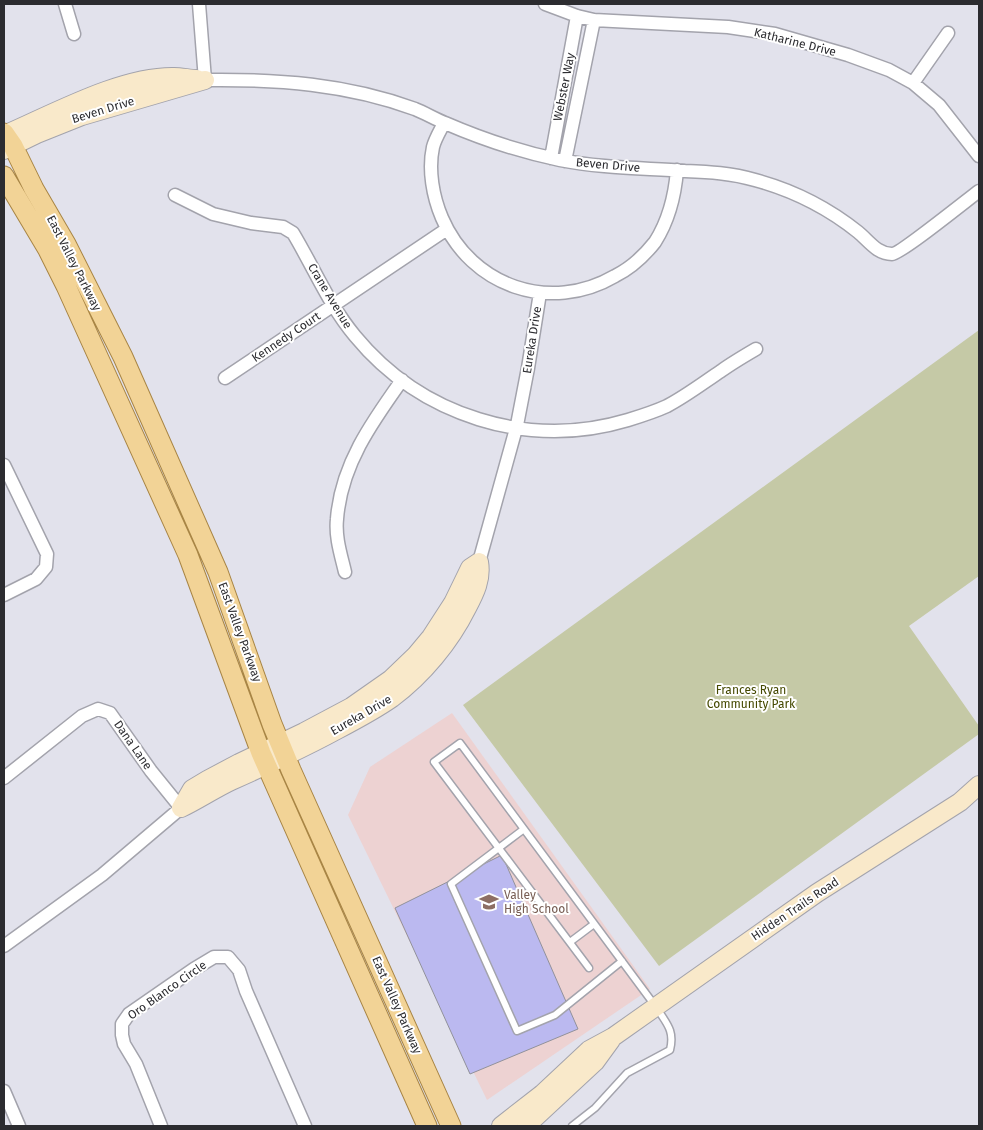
<svg xmlns="http://www.w3.org/2000/svg" width="983" height="1130" font-family="'Fira Sans',sans-serif">
	<rect width="100%" height="100%" fill="#e2e2ec"/>
	<path fill="#edd2d2" d="M 452,713 L 650,989 L 487,1100 L 348,815 L 370,767 Z"/>
	<path fill="#c5c9a6" d="M 979,330 L 979,576 L 909,626 L 979,726 L 979,734 L 659,966 L 463,705 Z"/>
	<path fill="#bbb9f0" stroke="#91919a" d="M 502,855 L 578,1029 L 470,1074 L 395,908 Z"/>
	<g fill="none" stroke-linecap="round" stroke-linejoin="round">
		<g stroke="#a3a3ac" stroke-width="9">
			<path id="lane" d="M 524,829 L 451,884 L 517,1031 L 555,1015 L 622,961
				M 570,942 L 594,924
				M 572,1126 L 595,1108 L 627,1073 L 670,1050 C 675,1030 666,1023 656,1007 L 460,743 L 434,762 L 589,968"/>
		</g>
		<g stroke="#a3a3ac" stroke-width="15">
			<path id="street" d="M 65,4 L 74,34
				M 199,4 L 205,80 C 277,79 347,84 415,109 C 425,113 435,119 445,123 C 482,139 521,152 560,160 C 600,168 644,168 685,171 C 709,172 731,173 755,180 C 792,190 828,208 858,232 C 869,241 877,254 892,254 C 900,254 967,200 979,191
				M 545,4 L 577,16 L 594,20 L 728,27 L 775,34 L 848,55 L 889,70 L 913,83 L 939,105 L 979,156
				M 913,83 L 948,33
				M 444,123 C 440,131 435,139 433,147 C 428,170 433,197 442,218 C 471,286 550,314 615,276 C 631,268 644,256 655,242 C 669,220 675,195 677,170
				M 551,158 L 577,16
				M 565,161 L 594,20
				M 175,195 L 213,214 L 251,223 L 283,227 L 293,233 C 314,268 329,305 355,336 C 421,416 528,450 628,420 C 641,416 654,412 667,406 C 686,396 703,383 721,371 C 732,363 744,356 756,349
				M 225,378 L 447,229
				M 4,465 L 47,554 L 46,567 L 36,579 L 4,595
				M 479,562 L 517,425 L 528,368 L 540,293
				M 345,572 C 341,555 335,537 337,519 C 341,465 372,422 402,380
				M 4,778 L 82,716 L 98,709 L 110,713 L 151,771 L 181,808 L 102,875 L 4,946
				M 4,1091 L 19,1126
				M 161,1126 L 136,1064 L 124,1044 L 122,1035 L 122,1024 L 129,1014 L 194,969 L 214,957 L 228,957 L 239,970 L 246,991 L 305,1126"/>
		</g>
		<g stroke="#a3a3ac" stroke-width="20">
			<path id="secondary" d="M 4,135 C 53,114 121,76 174,77 C 182,77 190,79 197,79
				M 4,150 L 37,134 L 82,116 L 205,80
				M 479,562 C 482,579 475,593 467,608 C 450,642 423,675 392,698 C 375,710 356,720 337,730 C 302,749 267,765 231,781 C 214,789 198,800 181,808 L 192,789 L 207,780 L 239,763 L 304,732 L 351,707 L 391,679 L 416,655 L 431,637 L 453,603 L 470,568 Z
				M 501,1126 L 542,1094 L 589,1050 L 613,1037 L 817,893 L 960,802 L 979,785
				M 526,1126 L 595,1062 L 611,1040"/>
		</g>
		<g stroke="#a88545" stroke-width="21">
			<path id="primary" d="M 4,133 L 13,146 L 34,189 L 66,244 L 123,357 L 218,572 L 272,724 L 291,770 L 451,1126
				M 4,176 L 48,250 L 66,286 L 188,555 L 261,753 L 427,1126"/>
		</g>
		<use href="#lane" stroke="#fff" stroke-width="6"/>
		<use href="#street" stroke="#fff" stroke-width="12"/>
		<use href="#secondary" stroke="#f9e9ca" stroke-width="18"/>
		<use href="#primary" stroke="#f2d396" stroke-width="19"/>
	</g>
	<defs>
		<g id="school-bare" transform="scale(1.5)"><path d="M0-5L7-2L0 1L-7-2ZM-4 1L0 2.5L4 1V4Q0 6-4 4Z" fill="#8d6e63" stroke="#fff" stroke-width="2.5" paint-order="stroke"/></g>
	</defs>
	<g fill-rule="evenodd">
		<use href="#school-bare" x="489" y="902"/>
	</g>
	<g text-anchor="middle" dominant-baseline="central" stroke-width="4" stroke-linejoin="round" paint-order="stroke">
		<g font-size="12" fill="#2c2c30" stroke="#fff">
			<text transform="translate(795 42) rotate(14)">Katharine Drive</text>
			<text transform="translate(564 87) rotate(-79)">Webster Way</text>
			<text transform="translate(103 110) rotate(-17)">Beven Drive</text>
			<text transform="translate(608 165) rotate(5)">Beven Drive</text>
			<text transform="translate(74 263) rotate(63)">East Valley Parkway</text>
			<text transform="translate(330 296) rotate(59)">Crane Avenue</text>
			<text transform="translate(286 337) rotate(-34)">Kennedy Court</text>
			<text transform="translate(532 340) rotate(-81)">Eureka Drive</text>
			<text transform="translate(240 632) rotate(70)">East Valley Parkway</text>
			<text transform="translate(361 715) rotate(-30)">Eureka Drive</text>
			<text transform="translate(133 745) rotate(55)">Dana Lane</text>
			<text transform="translate(795 909) rotate(-34)">Hidden Trails Road</text>
			<text transform="translate(167 990) rotate(-35)">Oro Blanco Circle</text>
			<text transform="translate(397 1005) rotate(66)">East Valley Parkway</text>
		</g>
		<g font-size="12" fill="#454901" stroke="#fff">
			<text x="751" y="690">Frances Ryan<tspan x="751" dy="14">Community Park</tspan></text>
		</g>
		<g font-size="12" fill="#785e54" stroke="#fff" text-anchor="start">
			<text x="504" y="895">Valley<tspan x="504" dy="14">High School</tspan></text>
		</g>
	</g>
	<rect width="983" height="1130" fill="none" stroke="#2c2c30" stroke-width="10"/>
</svg>
